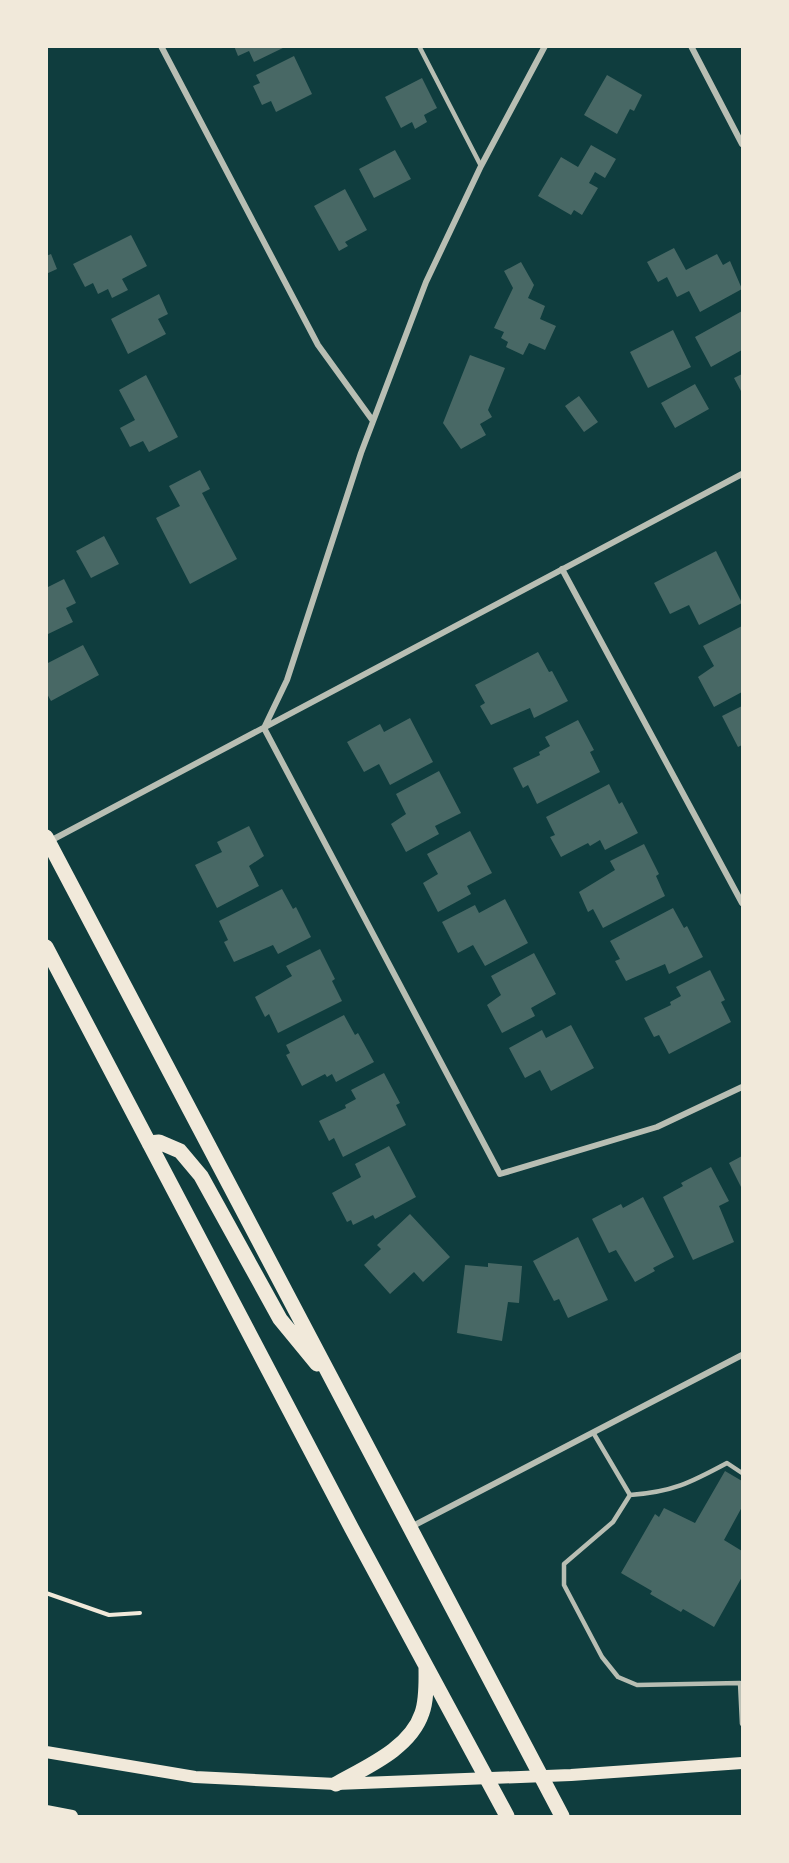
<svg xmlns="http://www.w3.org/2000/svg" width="789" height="1863" font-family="'PT Sans Narrow',sans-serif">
	<rect width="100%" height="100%" fill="#0f3d3e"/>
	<path fill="#486865" d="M 234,46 L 287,46 L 254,62 L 249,51 L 238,56 Z
		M 294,56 L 312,94 L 276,112 L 271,101 L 262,105 L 253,86 L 260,83 L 256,75 Z
		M 607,75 L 642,95 L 634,111 L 630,109 L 617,134 L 584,115 Z
		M 422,78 L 437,108 L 424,115 L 427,122 L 415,129 L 412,122 L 401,128 L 385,97 Z
		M 591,145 L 616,159 L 605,178 L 595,172 L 589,183 L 598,188 L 582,215 L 574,210 L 571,215 L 538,196 L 561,157 L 578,167 Z
		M 395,150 L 411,179 L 374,198 L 359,169 Z
		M 345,189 L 367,230 L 345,242 L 348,246 L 339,251 L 314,206 Z
		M 131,235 L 147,266 L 122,279 L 128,290 L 112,298 L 108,289 L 98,294 L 93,283 L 85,287 L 73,264 Z
		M 674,248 L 686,270 L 717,254 L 723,265 L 730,261 L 742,289 L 700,312 L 689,291 L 677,297 L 667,277 L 658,282 L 647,262 Z
		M 51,254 L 57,269 L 46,274 L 46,256 Z
		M 521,262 L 534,285 L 528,298 L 545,306 L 540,319 L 556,326 L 545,350 L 529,343 L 523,355 L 506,347 L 508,342 L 501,338 L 504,332 L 494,328 L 513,288 L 504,271 Z
		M 159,294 L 168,314 L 158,319 L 166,334 L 128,354 L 111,319 Z
		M 742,311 L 742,350 L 711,367 L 695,337 Z
		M 673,330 L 691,367 L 648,388 L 630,352 Z
		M 470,355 L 505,368 L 488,410 L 492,417 L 480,424 L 486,435 L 461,449 L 443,423 Z
		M 742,374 L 742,393 L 734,378 Z
		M 146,375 L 178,437 L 149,452 L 143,441 L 130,447 L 120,428 L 135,420 L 119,390 Z
		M 695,384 L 709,409 L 675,428 L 661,403 Z
		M 579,396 L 598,422 L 584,432 L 565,406 Z
		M 200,470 L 210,489 L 202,493 L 237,559 L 190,584 L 156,518 L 180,506 L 169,486 Z
		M 104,536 L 119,564 L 91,578 L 76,551 Z
		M 716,551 L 742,603 L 699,625 L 689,605 L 670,614 L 654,583 Z
		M 64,579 L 76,603 L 66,608 L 73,622 L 46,635 L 46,588 Z
		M 742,626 L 742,692 L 714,707 L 698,677 L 714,666 L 703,646 Z
		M 83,645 L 99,675 L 51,701 L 46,692 L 46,664 Z
		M 538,652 L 549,672 L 552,671 L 568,701 L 534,718 L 530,708 L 491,725 L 480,706 L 485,703 L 475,685 Z
		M 742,706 L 742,745 L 738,747 L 722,716 Z
		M 410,718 L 433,762 L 390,785 L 379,764 L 364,772 L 347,742 L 380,724 L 384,732 Z
		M 578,720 L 594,750 L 590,752 L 600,772 L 537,804 L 528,785 L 523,788 L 513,768 L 540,755 L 539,752 L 550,746 L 545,737 Z
		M 439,771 L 461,813 L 435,826 L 439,834 L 406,852 L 391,824 L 406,814 L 396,794 Z
		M 609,784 L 619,804 L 622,802 L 638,833 L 605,850 L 600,840 L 590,846 L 588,843 L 561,857 L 550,837 L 555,835 L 546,817 Z
		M 249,826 L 264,856 L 249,866 L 259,886 L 217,908 L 195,865 L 222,852 L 217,842 Z
		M 470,831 L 492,873 L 467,886 L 471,894 L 438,912 L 423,883 L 438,874 L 427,854 Z
		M 644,844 L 659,874 L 656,876 L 665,896 L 603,928 L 593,909 L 588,912 L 579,892 L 615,870 L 610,861 Z
		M 282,889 L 293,909 L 296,907 L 311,937 L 278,954 L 273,945 L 234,962 L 224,942 L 228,940 L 219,921 Z
		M 505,899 L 528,943 L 485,966 L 473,945 L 458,953 L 442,922 L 475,905 L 479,913 Z
		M 673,908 L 684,928 L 687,926 L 703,957 L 669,974 L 665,964 L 626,981 L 615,961 L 620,959 L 610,941 Z
		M 320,949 L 335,979 L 332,981 L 342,1001 L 278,1033 L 269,1014 L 265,1017 L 255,997 L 292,976 L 286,966 Z
		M 534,953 L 556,994 L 531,1008 L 535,1016 L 502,1033 L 487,1005 L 501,995 L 491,976 Z
		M 710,970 L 725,1000 L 721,1002 L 731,1022 L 669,1054 L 659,1035 L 654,1037 L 644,1018 L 671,1005 L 670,1002 L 681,996 L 676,987 Z
		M 344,1015 L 355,1035 L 358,1033 L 374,1062 L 336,1082 L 332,1074 L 327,1077 L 325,1074 L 302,1086 L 286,1055 L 290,1053 L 286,1045 Z
		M 571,1025 L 594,1068 L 551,1091 L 540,1070 L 525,1078 L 509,1048 L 542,1030 L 546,1038 Z
		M 384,1073 L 400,1103 L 396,1105 L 406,1125 L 343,1157 L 334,1138 L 329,1141 L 319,1121 L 346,1108 L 345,1105 L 356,1099 L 351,1090 Z
		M 389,1146 L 416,1197 L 375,1219 L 373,1215 L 353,1225 L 351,1220 L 347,1222 L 332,1193 L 361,1177 L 355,1164 Z
		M 742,1156 L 742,1189 L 729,1163 Z
		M 711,1167 L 729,1201 L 719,1206 L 734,1242 L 693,1260 L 663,1197 L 683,1186 L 681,1183 Z
		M 643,1197 L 674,1257 L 653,1268 L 655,1271 L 635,1282 L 616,1250 L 609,1253 L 592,1219 L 621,1204 L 623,1208 Z
		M 410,1214 L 450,1257 L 423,1282 L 414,1272 L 390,1294 L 364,1265 L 381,1249 L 377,1245 Z
		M 578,1237 L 608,1300 L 568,1318 L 559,1299 L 554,1301 L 533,1261 Z
		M 488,1263 L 522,1266 L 519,1303 L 508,1302 L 502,1341 L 457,1333 L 465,1265 L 488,1267 Z
		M 725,1471 L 742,1481 L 742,1507 L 724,1540 L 742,1551 L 742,1577 L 714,1627 L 683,1609 L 681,1612 L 650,1594 L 652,1591 L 621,1573 L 655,1514 L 659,1517 L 664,1508 L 695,1523 Z"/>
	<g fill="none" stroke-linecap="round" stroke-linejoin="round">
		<path stroke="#f1e9da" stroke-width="4" d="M 46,1593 L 109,1615 L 140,1613"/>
		<path stroke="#b8beb3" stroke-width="4.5" d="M 419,46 L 481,166
			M 594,1434 L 630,1495 L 613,1522 L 564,1564 L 564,1585 L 602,1657 L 618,1677 L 637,1685 L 740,1683 L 742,1724
			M 630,1495 C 672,1492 690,1483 727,1463 L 742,1473"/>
		<path stroke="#b8beb3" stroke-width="6" d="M 161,46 L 318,345 L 373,421
			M 545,46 L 481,166 L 426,282 L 361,453 L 287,680 L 264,728 L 500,1174 L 657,1127 L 742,1087
			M 691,46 L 742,144
			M 562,569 L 742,903
			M 50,841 L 742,474
			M 411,1527 L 742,1355"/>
		<path stroke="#f1e9da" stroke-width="12" d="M 46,1752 L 195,1777 L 336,1784 L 571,1775 L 742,1763
			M 46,1811 L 72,1816"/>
		<path stroke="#f1e9da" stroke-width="15" d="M 46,837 L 562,1816
			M 46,947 L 352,1529 L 507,1816
			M 149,1143 L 159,1142 L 180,1151 L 201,1176 L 280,1319 L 317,1364
			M 336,1784 C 366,1767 410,1749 422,1713 C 427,1699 426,1682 426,1666"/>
	</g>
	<rect width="789" height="1863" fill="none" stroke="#f1e9da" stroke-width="96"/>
</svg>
